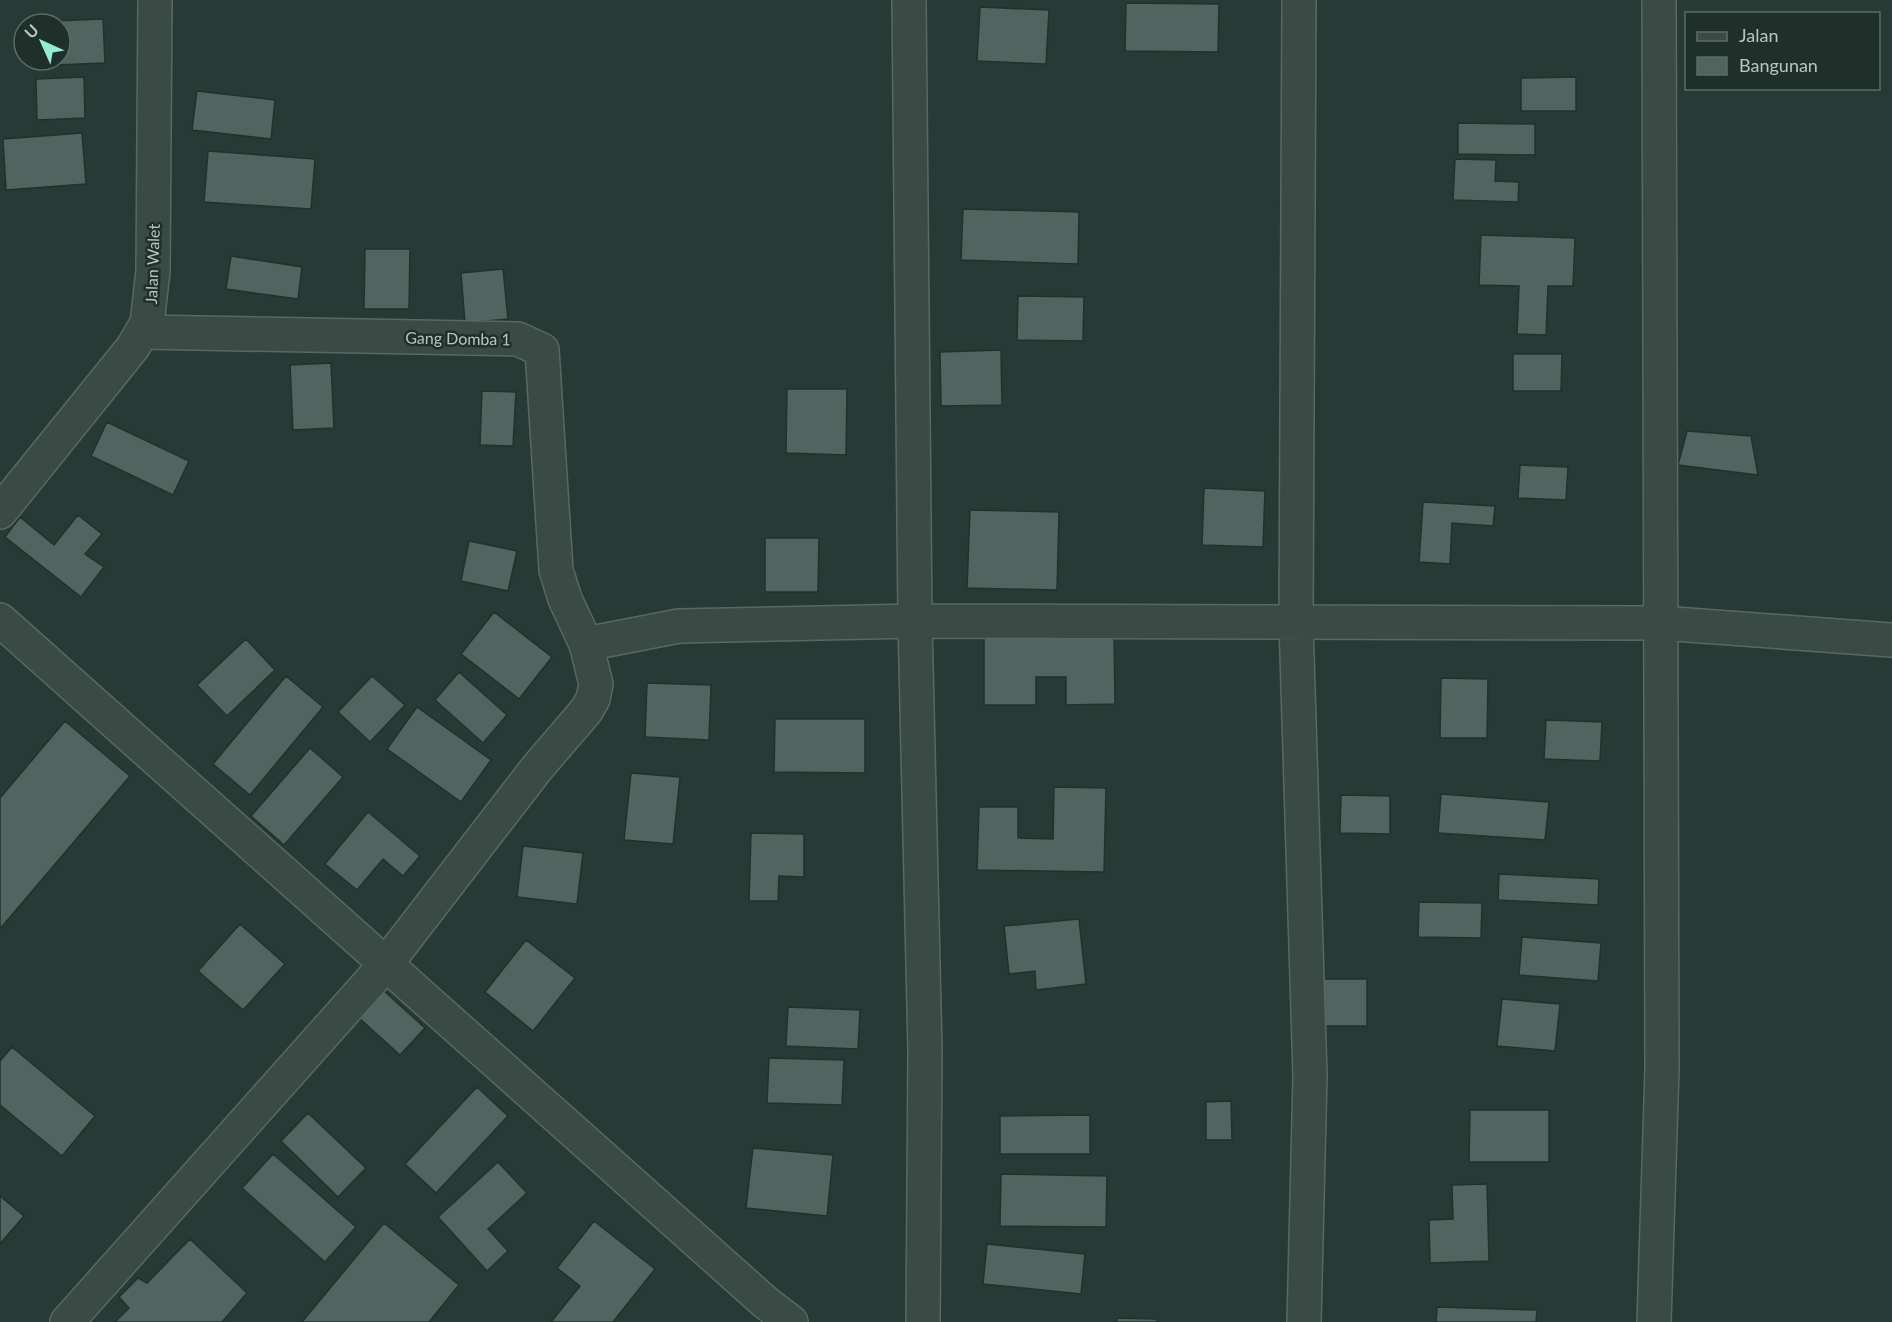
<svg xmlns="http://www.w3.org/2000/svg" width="1892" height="1322" font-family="Lato,sans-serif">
	<rect width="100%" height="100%" fill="#263b35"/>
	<path fill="#506560" stroke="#21322d" stroke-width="1.5" d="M 1126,3 L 1219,4 L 1218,52 L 1125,51 Z
		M 980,7 L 1049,10 L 1046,64 L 977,61 Z
		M 103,19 L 105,63 L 30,66 L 30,60 L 60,60 L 60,24 L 28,24 L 28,22 Z
		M 84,77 L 85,118 L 37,120 L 36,79 Z
		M 1576,77 L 1576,111 L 1521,111 L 1521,78 Z
		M 197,91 L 275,100 L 271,139 L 192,130 Z
		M 1458,123 L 1535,124 L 1535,155 L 1458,154 Z
		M 82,133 L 86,184 L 6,190 L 3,139 Z
		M 208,151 L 315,159 L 311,209 L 204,202 Z
		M 1455,159 L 1496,160 L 1495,181 L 1519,182 L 1518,202 L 1453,200 Z
		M 963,209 L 1079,212 L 1078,264 L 961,260 Z
		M 1481,235 L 1575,238 L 1573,286 L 1548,286 L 1546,335 L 1517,334 L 1519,286 L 1479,285 Z
		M 365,249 L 410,249 L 409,309 L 364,309 Z
		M 231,256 L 302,267 L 298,299 L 226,289 Z
		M 503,269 L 508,319 L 465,323 L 461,273 Z
		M 1018,296 L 1084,297 L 1083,341 L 1017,340 Z
		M 1001,350 L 1002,405 L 941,406 L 940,352 Z
		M 1513,354 L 1562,354 L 1561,391 L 1513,391 Z
		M 331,363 L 334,428 L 293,430 L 290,365 Z
		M 787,389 L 847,389 L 846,455 L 786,453 Z
		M 482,391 L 516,392 L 513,446 L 480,445 Z
		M 107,422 L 189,461 L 173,495 L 91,456 Z
		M 1687,431 L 1751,436 L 1758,475 L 1678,465 Z
		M 1520,465 L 1568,467 L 1566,500 L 1518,498 Z
		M 1204,488 L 1265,491 L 1263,547 L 1202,545 Z
		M 1423,502 L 1495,506 L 1493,526 L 1452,523 L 1450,564 L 1419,562 Z
		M 970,510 L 1059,512 L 1057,590 L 967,588 Z
		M 78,515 L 102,534 L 85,554 L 104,567 L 81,597 L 5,537 L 20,517 L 54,545 Z
		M 765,538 L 819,538 L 818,592 L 765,592 Z
		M 469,541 L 517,551 L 508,591 L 461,581 Z
		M 494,612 L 552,657 L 519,699 L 461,654 Z
		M 1114,629 L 1115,704 L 1066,705 L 1066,677 L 1036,677 L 1036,705 L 984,705 L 984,632 Z
		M 246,639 L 275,670 L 227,716 L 197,685 Z
		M 459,672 L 507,715 L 483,743 L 435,700 Z
		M 286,676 L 323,707 L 250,795 L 213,764 Z
		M 372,676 L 405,705 L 370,742 L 338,712 Z
		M 1441,678 L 1488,679 L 1487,738 L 1440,738 Z
		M 647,683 L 711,685 L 709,740 L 645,737 Z
		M 417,707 L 491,760 L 461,802 L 387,749 Z
		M 775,719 L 865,719 L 865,773 L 774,772 Z
		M 1546,720 L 1602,722 L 1600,761 L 1544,759 Z
		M 65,721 L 130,776 L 0,929 L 0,798 Z
		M 310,748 L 343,777 L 284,845 L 251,816 Z
		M 631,773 L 680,777 L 673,844 L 624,840 Z
		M 1054,787 L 1106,788 L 1104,872 L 977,870 L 979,807 L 1018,807 L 1018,838 L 1053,839 Z
		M 1441,794 L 1549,802 L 1545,840 L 1438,833 Z
		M 1341,795 L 1390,796 L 1390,834 L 1340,833 Z
		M 368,812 L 420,856 L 403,876 L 383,859 L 357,890 L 325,864 Z
		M 751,833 L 804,834 L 804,877 L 779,876 L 778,901 L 749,901 Z
		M 523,846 L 583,853 L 577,904 L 517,897 Z
		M 1499,874 L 1599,879 L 1598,905 L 1498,900 Z
		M 1419,902 L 1482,903 L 1481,938 L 1418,937 Z
		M 1079,919 L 1086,984 L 1036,990 L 1035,971 L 1009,974 L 1004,926 Z
		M 240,924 L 285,964 L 243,1010 L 198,971 Z
		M 1522,937 L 1601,943 L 1598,981 L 1519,975 Z
		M 526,940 L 575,978 L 533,1031 L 485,992 Z
		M 1313,979 L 1367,979 L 1367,1026 L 1312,1026 Z
		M 383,990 L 425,1028 L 400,1055 L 359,1018 Z
		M 1502,999 L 1560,1004 L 1555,1051 L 1497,1046 Z
		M 788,1007 L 860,1010 L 858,1049 L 786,1046 Z
		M 12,1047 L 95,1116 L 62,1156 L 0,1105 L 0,1061 Z
		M 769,1058 L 844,1060 L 842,1105 L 767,1103 Z
		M 477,1087 L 508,1116 L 436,1193 L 405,1164 Z
		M 1231,1101 L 1232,1140 L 1206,1140 L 1206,1102 Z
		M 1470,1110 L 1549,1110 L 1549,1162 L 1469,1162 Z
		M 308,1113 L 366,1168 L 338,1197 L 281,1141 Z
		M 1090,1115 L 1090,1154 L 1000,1154 L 1000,1116 Z
		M 753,1148 L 833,1155 L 827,1216 L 746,1208 Z
		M 273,1154 L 356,1227 L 325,1262 L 242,1188 Z
		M 498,1162 L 527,1193 L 488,1229 L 508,1251 L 487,1271 L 438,1217 Z
		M 1001,1174 L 1107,1176 L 1106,1227 L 1000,1226 Z
		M 1487,1184 L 1489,1261 L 1430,1263 L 1429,1220 L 1453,1219 L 1452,1185 Z
		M 0,1196 L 24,1216 L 0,1244 Z
		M 594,1221 L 655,1269 L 613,1322 L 551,1322 L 580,1286 L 557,1268 Z
		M 384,1223 L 459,1285 L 429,1322 L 302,1322 Z
		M 190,1239 L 247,1293 L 222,1322 L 115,1322 L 129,1308 L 119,1297 L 138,1278 L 147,1283 Z
		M 987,1244 L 1085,1254 L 1081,1294 L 983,1284 Z
		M 1437,1307 L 1537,1310 L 1536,1322 L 1436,1322 Z
		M 1117,1318 L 1157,1319 L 1157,1322 L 1117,1322 Z"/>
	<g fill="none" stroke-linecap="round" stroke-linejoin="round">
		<g stroke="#586964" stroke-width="36">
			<path id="minor" d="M 909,0 L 915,621 L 925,1051 L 923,1322
				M 1299,0 L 1296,623 L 1310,1076 L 1304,1322
				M 0,512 L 133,347 L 147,323 L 153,271 L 155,0
				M 0,620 L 765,1302 L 791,1322
				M 586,644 L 679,626 L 915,621 L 1661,623 L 1892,640
				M 67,1322 L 386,964 L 537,768 L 586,711 L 593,699 L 596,684 L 586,644 L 565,599 L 556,570 L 542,350 L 518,339 L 142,332
				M 1654,1322 L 1662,1069 L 1659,0"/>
		</g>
		<use href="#minor" stroke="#3a4b46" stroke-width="33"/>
	</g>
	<g text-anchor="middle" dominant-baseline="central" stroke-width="5" stroke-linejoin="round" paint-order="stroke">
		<g font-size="16" fill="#b6c6c2" stroke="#1f302b">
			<text transform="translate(152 264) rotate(-88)">Jalan Walet</text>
			<text transform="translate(458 338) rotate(1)">Gang Domba 1</text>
		</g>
	</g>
	<rect x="1685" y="12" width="195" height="78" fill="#1f302b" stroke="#5b6c67" stroke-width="1.5"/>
	<rect x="1697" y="32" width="30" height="9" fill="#3a4b46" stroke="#5b6c67" stroke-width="1.5"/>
	<text x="1739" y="42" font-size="18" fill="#b6c6c2">Jalan</text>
	<rect x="1697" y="57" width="30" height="18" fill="#506560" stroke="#5b6c67" stroke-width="1.5"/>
	<text x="1739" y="72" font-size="18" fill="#b6c6c2">Bangunan</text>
	<g transform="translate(42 42) rotate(315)"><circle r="28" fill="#1f302b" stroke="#5b6c67" stroke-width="1.5"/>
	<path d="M0-4.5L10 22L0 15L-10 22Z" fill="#95ecd7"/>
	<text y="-9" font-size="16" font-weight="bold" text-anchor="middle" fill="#b6c6c2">U</text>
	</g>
</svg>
